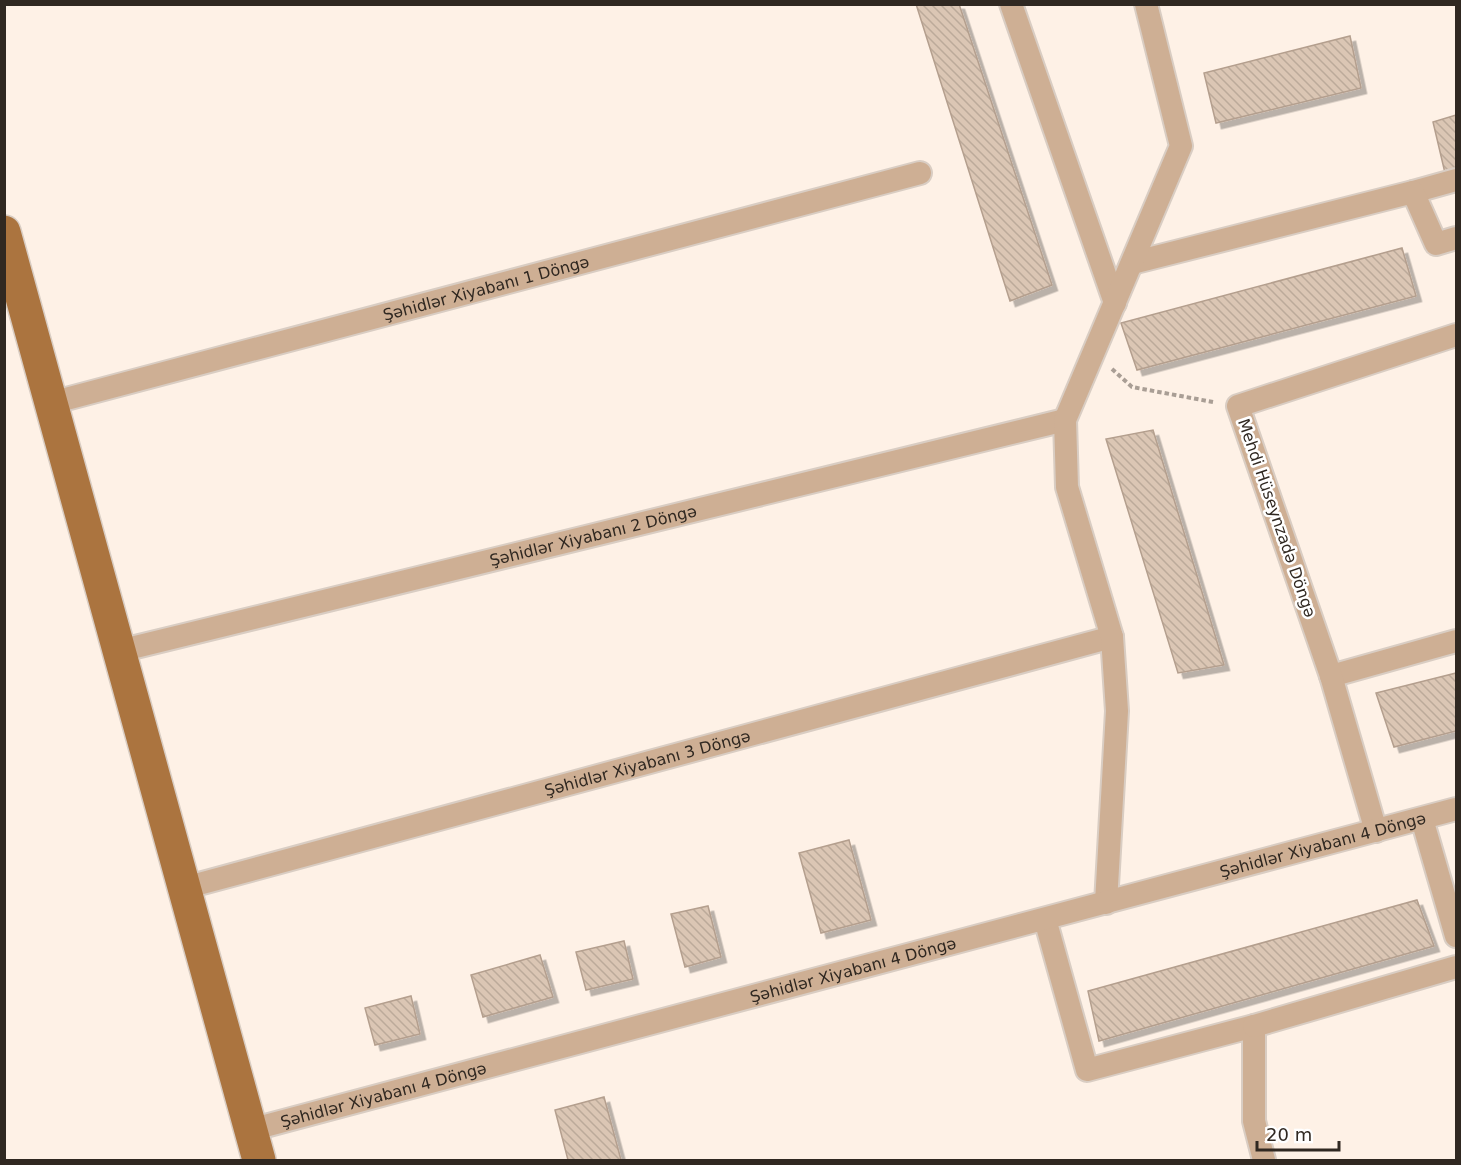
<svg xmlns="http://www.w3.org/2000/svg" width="1461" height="1165" font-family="'DejaVu Sans',sans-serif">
	<defs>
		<pattern id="building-back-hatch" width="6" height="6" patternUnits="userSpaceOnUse" patternTransform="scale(1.5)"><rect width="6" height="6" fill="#dbc6b4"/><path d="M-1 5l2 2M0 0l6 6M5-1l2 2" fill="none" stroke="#bcaa9a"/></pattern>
		<filter id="shadow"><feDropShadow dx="5.5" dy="5.5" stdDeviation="0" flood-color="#0004"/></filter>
	</defs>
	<rect width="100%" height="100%" fill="#fef1e6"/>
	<path fill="url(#building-back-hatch)" stroke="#b49f8e" stroke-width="1.5" filter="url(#shadow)" d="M 916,4 L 959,4 L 1052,285 L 1010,301 Z
		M 1350,36 L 1361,88 L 1216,123 L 1204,73 Z
		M 1456,115 L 1456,169 L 1445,173 L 1433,122 Z
		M 1402,248 L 1416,296 L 1137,370 L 1121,323 Z
		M 1153,430 L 1224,665 L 1178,673 L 1106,439 Z
		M 1456,673 L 1456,731 L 1394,747 L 1376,693 Z
		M 849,840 L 871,920 L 821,933 L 799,853 Z
		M 1417,900 L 1434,946 L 1099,1041 L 1088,991 Z
		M 708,906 L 721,957 L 685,967 L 671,914 Z
		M 624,941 L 633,979 L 586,990 L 576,952 Z
		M 540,955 L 553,997 L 483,1017 L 471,975 Z
		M 411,996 L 420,1034 L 375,1045 L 365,1008 Z
		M 604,1097 L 621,1160 L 568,1160 L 555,1110 Z"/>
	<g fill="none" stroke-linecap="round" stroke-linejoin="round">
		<g stroke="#d9cdc3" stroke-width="26">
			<g id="minor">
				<path d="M 1011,4 L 1115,303"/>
				<path d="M 1413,192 L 1456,180"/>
				<path d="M 1132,263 L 1413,192 L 1436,244 L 1456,238"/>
				<path id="s1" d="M 51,403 L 920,173"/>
				<path id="s2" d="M 119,651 L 1065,420"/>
				<path d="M 1331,676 L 1456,641"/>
				<path d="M 1422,819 L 1456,936"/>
				<path d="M 1376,831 L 1331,676 L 1238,406 L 1456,335"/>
				<path id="s3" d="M 184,888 L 1112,637"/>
				<path d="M 1106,903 L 1117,711 L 1112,637 L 1067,487 L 1065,420 L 1181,146 L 1146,4"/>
				<path d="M 1045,919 L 1087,1070 L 1254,1026 L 1254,1121 L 1264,1160"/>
				<path d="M 1254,1026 L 1456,967"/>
				<path id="s4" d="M 250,1130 L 1456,809"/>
			</g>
		</g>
		<g stroke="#d9cdc3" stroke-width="36">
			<path id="primary" d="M 4,232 L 259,1160"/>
		</g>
		<path stroke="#a99e95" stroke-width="4" stroke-dasharray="4.5 3" stroke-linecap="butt" d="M 1112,369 L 1132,387 L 1213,402"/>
		<use href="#minor" stroke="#ceaf94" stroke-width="22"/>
		<use href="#primary" stroke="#ab743f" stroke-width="33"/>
	</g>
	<g text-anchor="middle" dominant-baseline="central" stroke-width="5" stroke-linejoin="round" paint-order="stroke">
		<g font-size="16" fill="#302821" stroke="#fff">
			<text stroke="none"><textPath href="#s1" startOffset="450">Şəhidlər Xiyabanı 1 Döngə</textPath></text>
			<text transform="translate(1277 518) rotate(71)">Mehdi Hüseynzadə Döngə</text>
			<text stroke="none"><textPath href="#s2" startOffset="488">Şəhidlər Xiyabanı 2 Döngə</textPath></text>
			<text stroke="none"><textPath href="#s3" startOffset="480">Şəhidlər Xiyabanı 3 Döngə</textPath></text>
			<text stroke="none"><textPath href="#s4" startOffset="1110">Şəhidlər Xiyabanı 4 Döngə</textPath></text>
			<text stroke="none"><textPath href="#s4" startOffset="624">Şəhidlər Xiyabanı 4 Döngə</textPath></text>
			<text stroke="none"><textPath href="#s4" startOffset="138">Şəhidlər Xiyabanı 4 Döngə</textPath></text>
		</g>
	</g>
	<rect width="1461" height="1165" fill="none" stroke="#302821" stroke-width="12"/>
	<path d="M1257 1141v9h82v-9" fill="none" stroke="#302821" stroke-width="3"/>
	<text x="1266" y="1141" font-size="18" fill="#302821" stroke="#ffffff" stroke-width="4.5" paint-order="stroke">20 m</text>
</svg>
